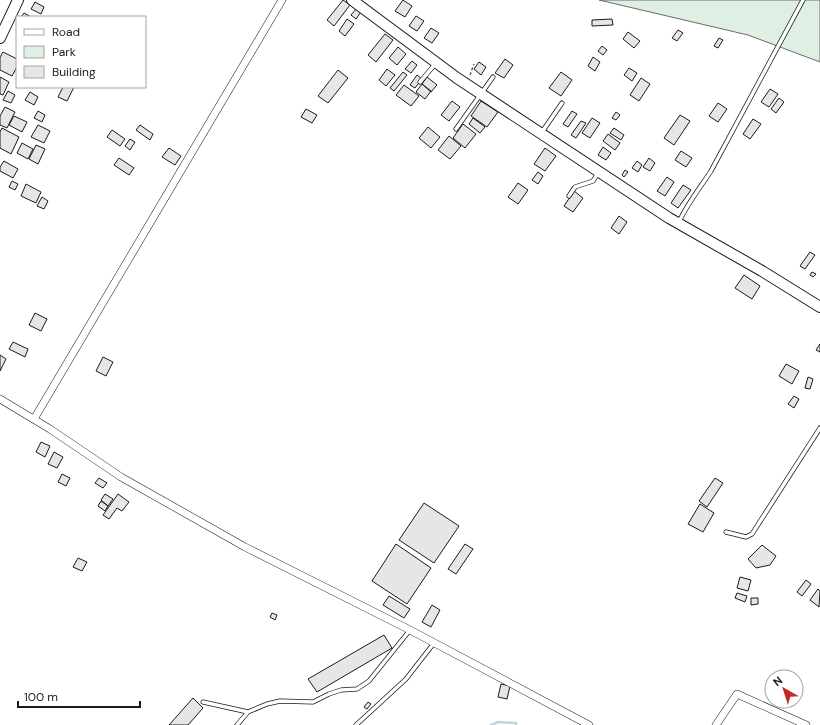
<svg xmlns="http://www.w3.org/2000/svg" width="820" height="725" font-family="'DM Sans',sans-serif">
	<rect width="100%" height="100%" fill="#fff"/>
	<path fill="#e0efe3" stroke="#6a6a6a" d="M 599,0 L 820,0 L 820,62 L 748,35 Z"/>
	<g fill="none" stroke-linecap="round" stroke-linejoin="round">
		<path stroke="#c6d2dc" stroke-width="2.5" d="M 491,725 L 498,722 L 516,723 L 516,725"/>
	</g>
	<path fill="#e6e6e6" stroke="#1a1a1a" d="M 343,0 L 350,5 L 334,26 L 327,20 Z
		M 403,0 L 412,6 L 405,17 L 395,11 Z
		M 35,2 L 44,7 L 41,14 L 31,9 Z
		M 357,8 L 361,12 L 356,19 L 351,15 Z
		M 24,13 L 31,17 L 21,17 Z
		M 416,16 L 424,21 L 417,31 L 409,26 Z
		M 347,19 L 354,24 L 345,36 L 339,31 Z
		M 612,19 L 613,25 L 592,26 L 592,20 Z
		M 431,28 L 439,33 L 432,43 L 424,38 Z
		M 678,30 L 683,33 L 677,41 L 672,38 Z
		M 628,32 L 640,41 L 634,48 L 623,39 Z
		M 385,34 L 393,40 L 376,62 L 368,55 Z
		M 719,38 L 723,40 L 718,48 L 714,46 Z
		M 602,46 L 607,50 L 603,55 L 598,51 Z
		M 398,47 L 406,54 L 397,65 L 389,58 Z
		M 3,52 L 17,59 L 17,67 L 12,76 L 0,70 L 0,57 Z
		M 593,57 L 600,62 L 595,71 L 588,66 Z
		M 505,59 L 513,65 L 504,78 L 495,73 Z
		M 412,61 L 417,65 L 411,73 L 405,69 Z
		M 479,62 L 486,67 L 481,75 L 474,69 Z
		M 629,68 L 637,73 L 632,81 L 624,75 Z
		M 387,69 L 395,75 L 386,86 L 379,80 Z
		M 338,70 L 348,78 L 328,103 L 318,96 Z
		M 403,72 L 407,75 L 394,91 L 390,88 Z
		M 561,72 L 572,80 L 561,96 L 549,88 Z
		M 417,75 L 422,79 L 415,88 L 410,85 Z
		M 0,77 L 9,82 L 3,95 L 0,94 Z
		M 427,77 L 437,85 L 431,92 L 422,84 Z
		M 641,78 L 650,84 L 639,101 L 630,95 Z
		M 422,84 L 431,91 L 425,99 L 416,92 Z
		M 404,85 L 419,96 L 411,106 L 396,95 Z
		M 63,87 L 74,87 L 67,101 L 58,97 Z
		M 770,89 L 778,94 L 769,107 L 761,102 Z
		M 8,91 L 15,95 L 11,103 L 3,100 Z
		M 30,92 L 38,97 L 34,105 L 25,100 Z
		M 779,98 L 784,102 L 776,113 L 771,109 Z
		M 452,101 L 460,107 L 449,121 L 441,115 Z
		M 481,101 L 498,112 L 487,127 L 471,116 Z
		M 718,103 L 727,109 L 718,122 L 709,116 Z
		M 5,107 L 15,112 L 7,128 L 0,125 L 0,116 Z
		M 306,109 L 317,115 L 312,123 L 301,117 Z
		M 38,111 L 45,115 L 42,122 L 34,118 Z
		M 572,111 L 577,114 L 568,127 L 563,124 Z
		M 616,112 L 620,115 L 616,120 L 612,118 Z
		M 680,115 L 690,121 L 674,145 L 664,138 Z
		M 14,116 L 27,122 L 22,132 L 9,125 Z
		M 473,118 L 485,127 L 480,133 L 469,124 Z
		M 592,118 L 600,123 L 590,138 L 582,133 Z
		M 753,119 L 761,124 L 750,139 L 743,134 Z
		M 581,121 L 586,123 L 576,138 L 571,135 Z
		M 463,124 L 476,134 L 465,148 L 453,138 Z
		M 38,125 L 50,131 L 44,143 L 31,137 Z
		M 140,125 L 153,134 L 150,140 L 136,130 Z
		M 428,127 L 440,137 L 431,148 L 419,138 Z
		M 2,128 L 19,137 L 11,154 L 0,148 L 0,132 Z
		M 614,128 L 624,135 L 621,140 L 610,133 Z
		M 112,130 L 125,139 L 120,146 L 107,137 Z
		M 608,134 L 620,143 L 615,150 L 603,141 Z
		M 449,136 L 461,146 L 450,159 L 438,150 Z
		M 130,139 L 135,142 L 130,150 L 125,146 Z
		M 22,143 L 33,149 L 28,159 L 17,153 Z
		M 36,145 L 45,149 L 38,164 L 29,159 Z
		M 603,147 L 611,153 L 606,160 L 598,155 Z
		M 169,148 L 181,156 L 175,165 L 162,157 Z
		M 545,148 L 556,156 L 545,171 L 534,164 Z
		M 681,151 L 692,158 L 686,167 L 675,160 Z
		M 119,158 L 134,168 L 129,175 L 114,165 Z
		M 649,158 L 655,163 L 650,171 L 643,167 Z
		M 4,161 L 18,169 L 13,178 L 0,171 L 0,167 Z
		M 637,161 L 642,165 L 638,172 L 632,168 Z
		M 625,170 L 628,172 L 624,177 L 622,175 Z
		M 538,172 L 543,176 L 538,184 L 532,180 Z
		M 667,177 L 674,182 L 665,196 L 657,191 Z
		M 12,181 L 18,184 L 15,190 L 9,187 Z
		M 518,183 L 528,190 L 518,204 L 508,197 Z
		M 26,184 L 41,192 L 36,203 L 21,196 Z
		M 683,185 L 691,190 L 678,208 L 671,203 Z
		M 574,191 L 583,198 L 573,212 L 564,206 Z
		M 42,197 L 48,201 L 44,209 L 37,206 Z
		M 619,216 L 627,222 L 619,234 L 611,228 Z
		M 810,252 L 815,255 L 805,269 L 800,266 Z
		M 812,272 L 816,274 L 813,277 L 810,275 Z
		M 744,275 L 760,286 L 752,299 L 735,288 Z
		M 35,313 L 47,319 L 41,331 L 29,325 Z
		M 13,342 L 28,349 L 25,357 L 9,349 Z
		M 820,344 L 820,352 L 816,350 Z
		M 0,355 L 6,359 L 0,371 Z
		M 103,357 L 113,362 L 106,376 L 96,371 Z
		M 786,364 L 799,371 L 792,384 L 779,376 Z
		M 808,377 L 813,379 L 810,389 L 805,388 Z
		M 794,396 L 799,399 L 794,408 L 788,404 Z
		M 41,442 L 50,446 L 45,457 L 36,452 Z
		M 54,452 L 63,457 L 57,468 L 48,464 Z
		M 62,474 L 70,478 L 66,486 L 58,482 Z
		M 99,478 L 107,483 L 103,488 L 95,483 Z
		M 715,478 L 723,483 L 707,507 L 699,501 Z
		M 105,494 L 113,499 L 108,506 L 101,500 Z
		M 118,494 L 129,502 L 122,511 L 117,508 L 109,519 L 103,515 Z
		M 101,501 L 108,506 L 105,511 L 98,506 Z
		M 424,503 L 459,526 L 434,563 L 399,540 Z
		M 700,504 L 714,513 L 703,532 L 688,524 Z
		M 396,544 L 431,568 L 407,604 L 372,581 Z
		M 465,544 L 473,549 L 456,574 L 448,569 Z
		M 762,545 L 776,556 L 770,565 L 756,568 L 748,559 Z
		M 78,558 L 87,562 L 82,571 L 73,567 Z
		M 740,577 L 751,580 L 748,591 L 737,588 Z
		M 806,580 L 811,584 L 802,596 L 797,592 Z
		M 818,589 L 820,591 L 819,607 L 810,600 Z
		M 737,593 L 747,596 L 745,602 L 735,598 Z
		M 389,596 L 410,609 L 404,618 L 383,605 Z
		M 751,598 L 758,598 L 758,604 L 751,605 Z
		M 432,605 L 440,610 L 431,627 L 422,622 Z
		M 272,613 L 277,615 L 275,620 L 270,617 Z
		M 384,635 L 392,648 L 317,692 L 308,679 Z
		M 501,684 L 510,686 L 507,699 L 498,697 Z
		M 193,698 L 203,708 L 188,725 L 169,725 Z
		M 368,702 L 371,704 L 367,709 L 364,707 Z"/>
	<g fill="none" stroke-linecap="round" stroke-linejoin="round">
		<g stroke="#1a1a1a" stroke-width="5">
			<path id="lane" d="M 420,82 L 436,63
				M 456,129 L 493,77
				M 542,132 L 562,103
				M 569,196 L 575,187 L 593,181 L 598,173
				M 679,222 C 687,204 700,188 711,171 L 803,0
				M 726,532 L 746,537 L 752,534 L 820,428
				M 203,702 L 248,712
				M 237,725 L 248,712 L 267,704 L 280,701 L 313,702 L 329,694 L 341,690 L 357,689 L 369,681 L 410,630
				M 356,725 L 406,679 L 434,643"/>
		</g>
		<g stroke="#1a1a1a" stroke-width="8">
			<path id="street" d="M 0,399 L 50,429 L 121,477 L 245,547 L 410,630 L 589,725
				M 34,419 L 282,0
				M 716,725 L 737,694 L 806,725"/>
		</g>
		<g stroke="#1a1a1a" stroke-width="12">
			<path id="secondary" d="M 352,0 L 457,78 L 669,218 L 762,271 L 820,307
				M 0,38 L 18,0"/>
		</g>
		<path stroke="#5f5f5f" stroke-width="1.5" stroke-dasharray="3 2" stroke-linecap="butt" d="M 470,75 L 474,64"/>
		<use href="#lane" stroke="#fff" stroke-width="3.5"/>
		<use href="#street" stroke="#fff" stroke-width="7"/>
		<use href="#secondary" stroke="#fff" stroke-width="10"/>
	</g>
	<rect x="16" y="16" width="130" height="72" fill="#ffffff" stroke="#a3a3a3"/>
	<rect x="24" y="29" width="20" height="6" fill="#ffffff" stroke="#a3a3a3"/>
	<text x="52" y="36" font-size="12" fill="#1a1a1a">Road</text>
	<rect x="24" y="46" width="20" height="12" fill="#e0efe3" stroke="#a3a3a3"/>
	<text x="52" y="56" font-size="12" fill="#1a1a1a">Park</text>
	<rect x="24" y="66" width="20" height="12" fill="#e6e6e6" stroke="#a3a3a3"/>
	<text x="52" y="76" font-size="12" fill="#1a1a1a">Building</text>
	<g transform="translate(784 689) rotate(321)"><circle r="19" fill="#ffffff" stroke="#a3a3a3"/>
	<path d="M0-3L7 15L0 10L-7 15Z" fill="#c62828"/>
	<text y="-6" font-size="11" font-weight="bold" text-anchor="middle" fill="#1a1a1a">N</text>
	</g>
	<path d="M18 701v6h122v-6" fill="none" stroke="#1a1a1a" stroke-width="2"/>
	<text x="24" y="701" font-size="12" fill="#1a1a1a" stroke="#ffffff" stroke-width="3" paint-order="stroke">100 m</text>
</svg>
